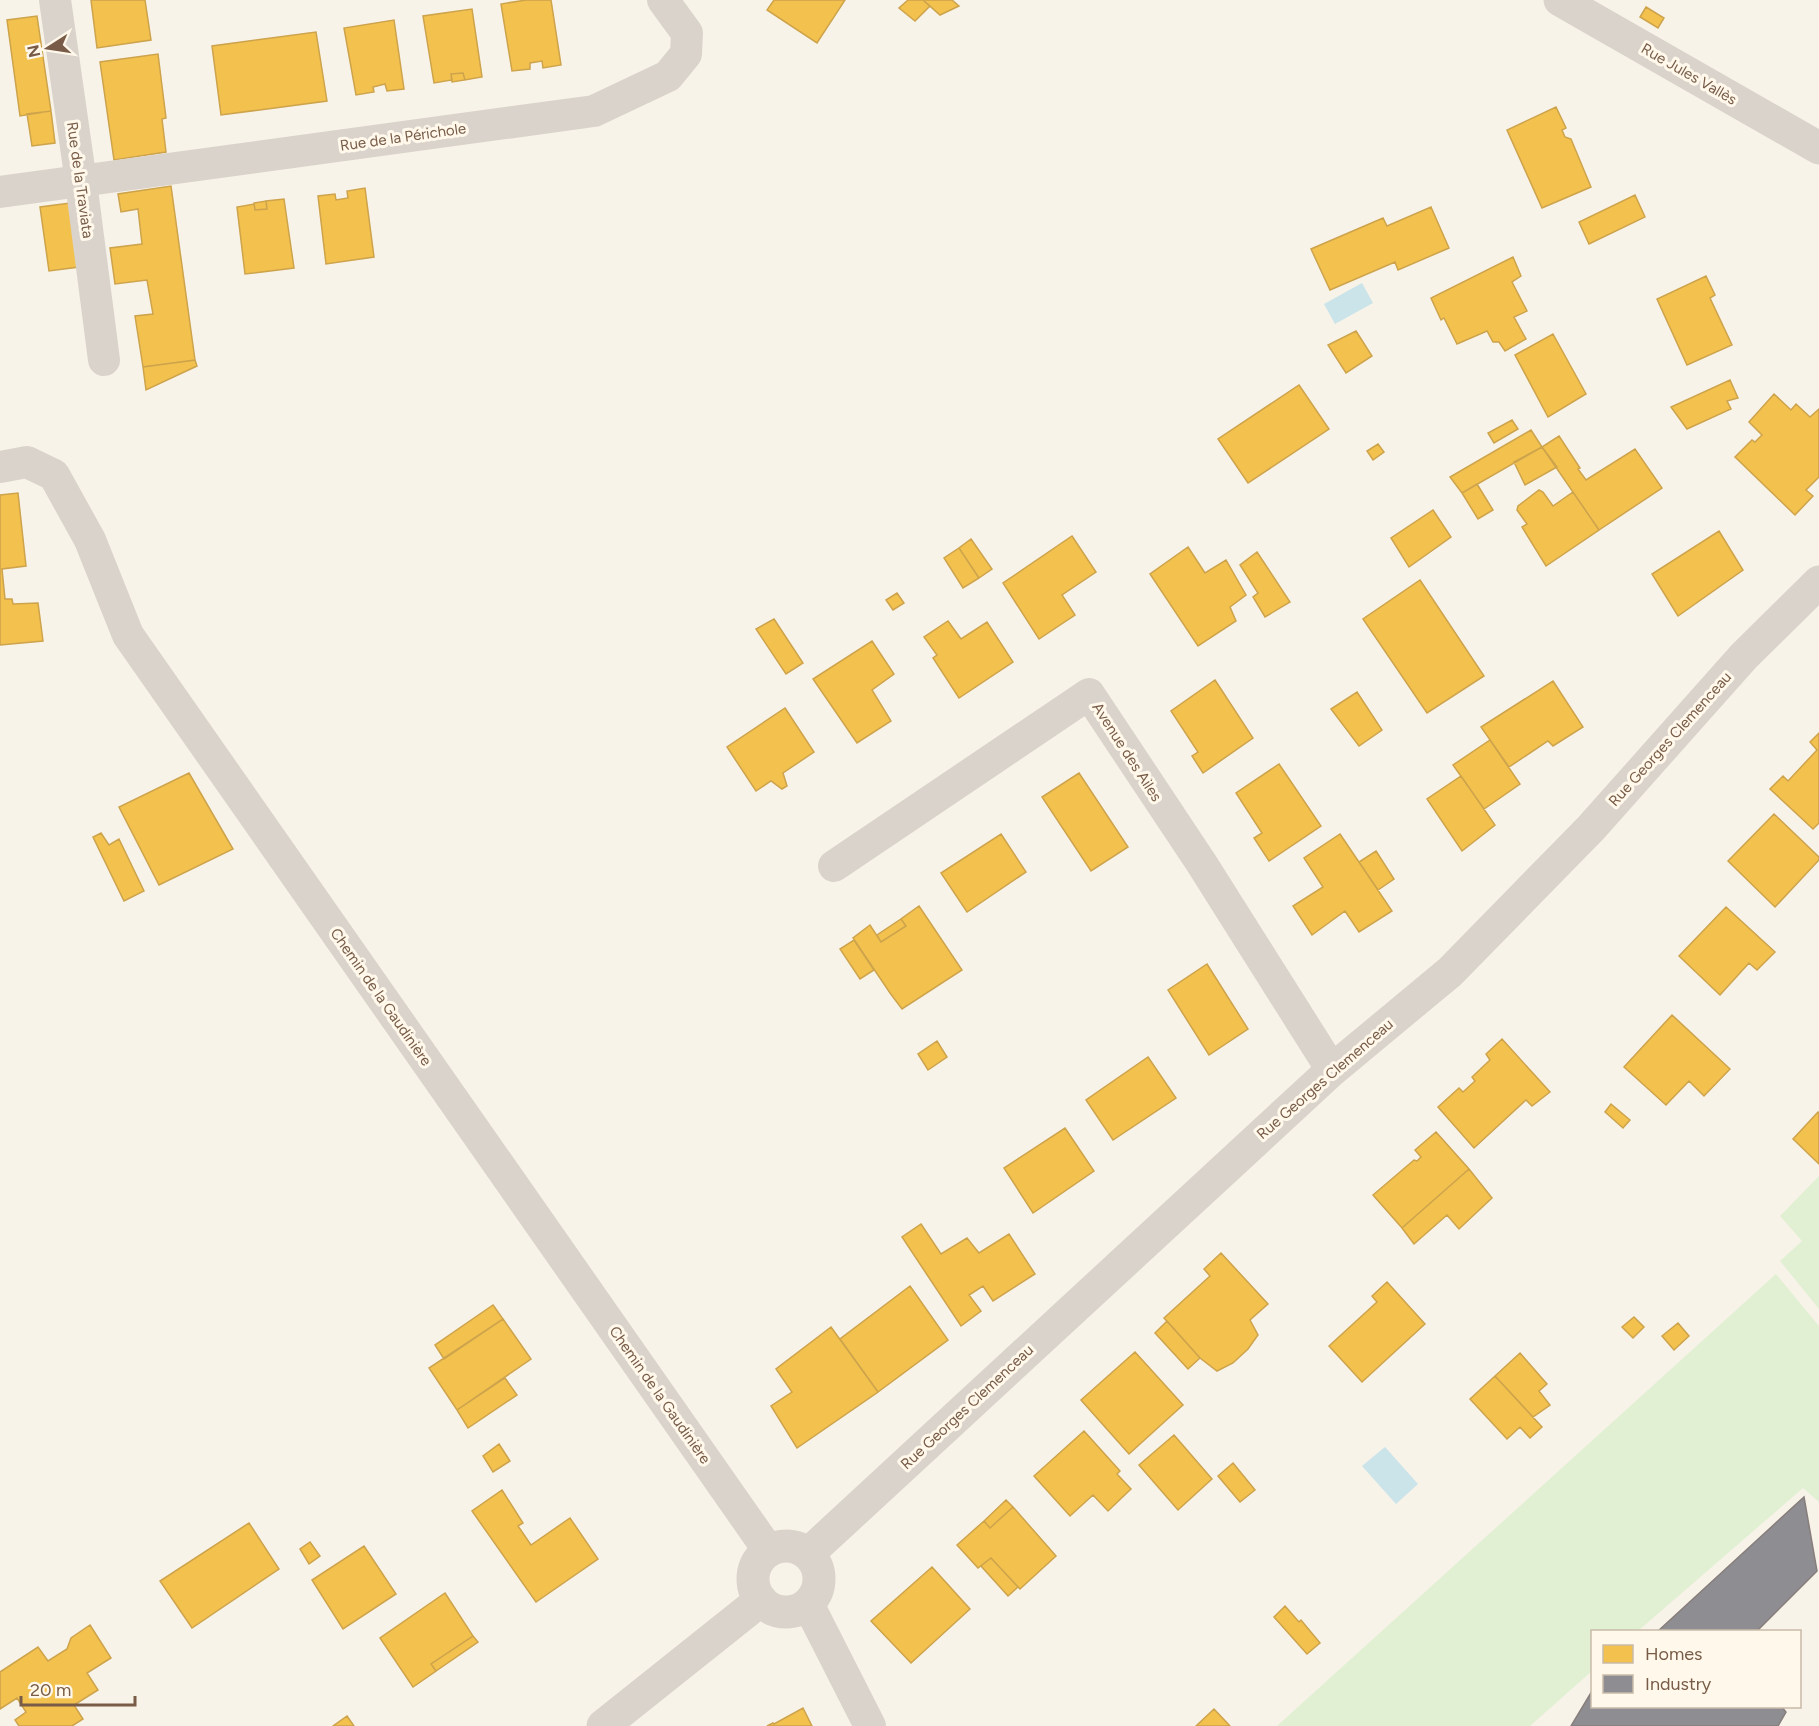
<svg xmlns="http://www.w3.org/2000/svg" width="1819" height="1726" font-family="Figtree,sans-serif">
	<rect width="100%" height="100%" fill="#f8f3e9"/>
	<path fill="#e1efd2" d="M 1819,1176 L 1819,1309 L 1780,1261 L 1802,1241 L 1780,1216 Z
		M 1776,1274 L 1819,1326 L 1819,1502 L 1803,1488 L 1638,1631 L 1592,1632 L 1592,1671 L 1530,1726 L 1277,1726 Z"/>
	<path fill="#cae4e9" d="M 1362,283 L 1373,303 L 1335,324 L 1324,304 Z
		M 1385,1447 L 1418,1484 L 1396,1504 L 1362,1466 Z"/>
	<path fill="#f2c14e" stroke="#cda34c" stroke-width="1.5" d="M 91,0 L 145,0 L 151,40 L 97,48 Z
		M 526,0 L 551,0 L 561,65 L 543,68 L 542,61 L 530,63 L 530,69 L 512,71 L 501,4 Z
		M 774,0 L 845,0 L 817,43 L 767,10 Z
		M 908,0 L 923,0 L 930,6 L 915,21 L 899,8 Z
		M 923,0 L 952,0 L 959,6 L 940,15 Z
		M 1646,7 L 1664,18 L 1658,28 L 1640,17 Z
		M 472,9 L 482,77 L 465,80 L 463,73 L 451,74 L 452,80 L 434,83 L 423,16 Z
		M 37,16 L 51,111 L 20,116 L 7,20 Z
		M 394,20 L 404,89 L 387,91 L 385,84 L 373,87 L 374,92 L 356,95 L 344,28 Z
		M 316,32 L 327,101 L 221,115 L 212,46 Z
		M 158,54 L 166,118 L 162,119 L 166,152 L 114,160 L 100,62 Z
		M 463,73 L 465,80 L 452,82 L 451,74 Z
		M 1556,107 L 1566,128 L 1562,130 L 1565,137 L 1571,139 L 1591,187 L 1542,208 L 1507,130 Z
		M 51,111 L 55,143 L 32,146 L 27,114 Z
		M 171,186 L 195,360 L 143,367 L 135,316 L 153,314 L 147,280 L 115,284 L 110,248 L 142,244 L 138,209 L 121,212 L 118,194 Z
		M 365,188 L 374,257 L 326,264 L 318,196 L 335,194 L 336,200 L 348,198 L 347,191 Z
		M 1635,195 L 1645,217 L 1589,244 L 1579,222 Z
		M 284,199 L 294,268 L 245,274 L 237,207 L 254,204 L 255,210 L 267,209 L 266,201 Z
		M 266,201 L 267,209 L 255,210 L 254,203 Z
		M 70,203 L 79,267 L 49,271 L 40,207 Z
		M 1431,207 L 1449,248 L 1398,270 L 1395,262 L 1330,290 L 1311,249 L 1383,218 L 1387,226 Z
		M 1513,257 L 1521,276 L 1512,282 L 1527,311 L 1514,317 L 1526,339 L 1505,351 L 1499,342 L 1493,342 L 1487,331 L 1457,344 L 1444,318 L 1441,320 L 1431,298 Z
		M 1706,276 L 1715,295 L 1710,298 L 1732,345 L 1687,365 L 1657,299 Z
		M 1356,331 L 1372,356 L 1346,373 L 1328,345 Z
		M 1553,334 L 1586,394 L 1548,417 L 1515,355 Z
		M 195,360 L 197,366 L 146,390 L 143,367 Z
		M 1730,380 L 1738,398 L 1727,401 L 1731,409 L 1687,429 L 1671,407 Z
		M 1299,385 L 1329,429 L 1248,483 L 1218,439 Z
		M 1774,394 L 1791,410 L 1796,404 L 1810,417 L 1819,409 L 1819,477 L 1806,490 L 1813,496 L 1795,515 L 1735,457 L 1752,440 L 1755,442 L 1762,435 L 1749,422 Z
		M 1512,420 L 1518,429 L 1494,443 L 1488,433 Z
		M 1531,430 L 1542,447 L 1462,493 L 1450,477 Z
		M 1559,436 L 1580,468 L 1578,469 L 1586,480 L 1635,449 L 1662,488 L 1599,530 L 1542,447 Z
		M 1378,444 L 1384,452 L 1373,460 L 1367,451 Z
		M 1542,447 L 1557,467 L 1525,485 L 1514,462 Z
		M 1477,484 L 1493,510 L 1478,519 L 1462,493 Z
		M 1539,490 L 1543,492 L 1553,506 L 1573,492 L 1599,530 L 1546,566 L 1522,527 L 1527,524 L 1517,510 L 1518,506 Z
		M 18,493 L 26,566 L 2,569 L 5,599 L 12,599 L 13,604 L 38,603 L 43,641 L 0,645 L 0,495 Z
		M 1433,510 L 1451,537 L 1409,567 L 1391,538 Z
		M 1719,531 L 1743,570 L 1678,616 L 1652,574 Z
		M 1072,536 L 1096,572 L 1062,595 L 1075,615 L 1039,639 L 1003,583 Z
		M 971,539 L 992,569 L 979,578 L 959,548 Z
		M 1188,547 L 1205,573 L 1226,560 L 1246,595 L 1230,607 L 1236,621 L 1198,646 L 1150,574 Z
		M 959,548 L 979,578 L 963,588 L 944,558 Z
		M 1257,552 L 1290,602 L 1265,617 L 1253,597 L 1258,593 L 1240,565 Z
		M 1420,580 L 1484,676 L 1427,713 L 1363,619 Z
		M 897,593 L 904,603 L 893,610 L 886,600 Z
		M 774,619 L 803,663 L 786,674 L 756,629 Z
		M 948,621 L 961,639 L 987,622 L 1013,662 L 959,698 L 933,658 L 937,655 L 924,637 Z
		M 872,641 L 894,674 L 872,690 L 891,721 L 857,743 L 813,679 Z
		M 1215,680 L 1253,738 L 1203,773 L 1192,756 L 1198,752 L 1171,711 Z
		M 1553,681 L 1583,727 L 1553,746 L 1548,741 L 1509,767 L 1481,727 Z
		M 1357,692 L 1382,730 L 1359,746 L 1331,709 Z
		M 785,708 L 814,752 L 783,773 L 787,786 L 782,789 L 771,781 L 756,791 L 727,747 Z
		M 1819,733 L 1819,823 L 1813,829 L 1770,789 L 1783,776 L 1788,781 L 1817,750 L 1810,742 Z
		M 1490,740 L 1520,784 L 1484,809 L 1453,765 Z
		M 1279,764 L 1321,826 L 1269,861 L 1254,838 L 1262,833 L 1236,793 Z
		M 189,773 L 233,849 L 159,885 L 119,807 Z
		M 1079,773 L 1128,847 L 1091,871 L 1042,797 Z
		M 1461,776 L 1495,825 L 1462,851 L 1427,799 Z
		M 1774,814 L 1819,857 L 1819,860 L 1775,907 L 1728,861 Z
		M 101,833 L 109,845 L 119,839 L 144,891 L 124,901 L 93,837 Z
		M 1001,834 L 1026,872 L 967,912 L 941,873 Z
		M 1340,834 L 1392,911 L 1359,932 L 1345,911 L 1312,935 L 1293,906 L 1323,887 L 1304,858 Z
		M 1376,851 L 1394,879 L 1378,890 L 1359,862 Z
		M 919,906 L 962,970 L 902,1009 L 890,993 L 853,938 L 870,925 L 881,942 L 906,926 L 901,919 Z
		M 1726,907 L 1775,952 L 1757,970 L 1749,963 L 1720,995 L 1679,956 Z
		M 901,919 L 906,926 L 881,942 L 877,935 Z
		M 854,940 L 874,970 L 860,979 L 840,949 Z
		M 1207,964 L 1248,1029 L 1209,1055 L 1168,990 Z
		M 1672,1015 L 1730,1069 L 1704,1096 L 1689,1081 L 1666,1105 L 1624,1067 Z
		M 1502,1039 L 1550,1092 L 1532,1106 L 1526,1100 L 1474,1148 L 1438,1107 L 1459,1088 L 1463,1092 L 1475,1081 L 1472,1077 L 1490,1060 L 1486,1054 Z
		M 937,1041 L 947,1057 L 928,1070 L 918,1054 Z
		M 1148,1057 L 1176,1098 L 1113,1140 L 1086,1100 Z
		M 1611,1104 L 1630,1120 L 1623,1128 L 1605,1112 Z
		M 1818,1112 L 1819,1114 L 1819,1164 L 1793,1139 Z
		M 1065,1128 L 1094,1171 L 1033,1213 L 1004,1168 Z
		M 1436,1132 L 1469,1169 L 1402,1228 L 1373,1195 L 1414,1160 L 1417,1161 L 1421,1157 L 1415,1150 Z
		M 1469,1169 L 1492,1198 L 1459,1229 L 1447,1215 L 1414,1244 L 1402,1228 Z
		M 921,1224 L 941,1254 L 967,1238 L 979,1253 L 1009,1234 L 1035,1274 L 993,1301 L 983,1286 L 969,1295 L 981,1311 L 961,1326 L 902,1237 Z
		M 1221,1253 L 1268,1304 L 1250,1320 L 1258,1335 L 1248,1349 L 1233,1363 L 1217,1371 L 1200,1358 L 1164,1318 L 1210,1276 L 1204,1269 Z
		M 1387,1282 L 1425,1324 L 1362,1382 L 1329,1346 L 1377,1302 L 1372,1296 Z
		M 910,1286 L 948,1340 L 878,1392 L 840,1339 Z
		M 493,1305 L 503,1319 L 444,1359 L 435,1345 Z
		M 1634,1317 L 1644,1327 L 1633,1338 L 1622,1327 Z
		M 503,1319 L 531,1359 L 457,1410 L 429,1368 Z
		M 1167,1321 L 1200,1358 L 1188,1369 L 1155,1333 Z
		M 1678,1323 L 1689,1336 L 1674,1350 L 1662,1336 Z
		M 831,1327 L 878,1392 L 797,1448 L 771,1406 L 792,1392 L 776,1369 Z
		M 1135,1352 L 1183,1405 L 1129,1454 L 1081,1400 Z
		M 1520,1353 L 1547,1384 L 1539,1391 L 1550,1405 L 1533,1417 L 1495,1376 Z
		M 1495,1376 L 1542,1427 L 1530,1438 L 1520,1427 L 1507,1439 L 1470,1399 Z
		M 505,1378 L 517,1395 L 468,1428 L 457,1410 Z
		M 1084,1431 L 1120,1471 L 1117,1474 L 1131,1489 L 1108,1511 L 1093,1495 L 1070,1516 L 1034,1476 Z
		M 1174,1435 L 1212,1479 L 1178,1510 L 1139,1465 Z
		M 499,1444 L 510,1461 L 493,1472 L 483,1456 Z
		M 1233,1463 L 1255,1490 L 1240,1502 L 1218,1476 Z
		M 502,1490 L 523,1523 L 518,1526 L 531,1545 L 570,1518 L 598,1559 L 536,1602 L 472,1511 Z
		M 1006,1500 L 1013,1507 L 990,1528 L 984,1521 Z
		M 1013,1507 L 1056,1556 L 1020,1589 L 991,1558 L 978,1568 L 957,1545 L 984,1521 L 990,1528 Z
		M 249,1523 L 279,1569 L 192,1628 L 160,1581 Z
		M 310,1542 L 320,1556 L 309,1564 L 300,1549 Z
		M 364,1546 L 396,1594 L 343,1629 L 312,1580 Z
		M 991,1558 L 1018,1587 L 1008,1596 L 981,1566 Z
		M 932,1567 L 970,1609 L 911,1663 L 871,1621 Z
		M 445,1593 L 473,1636 L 431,1664 L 436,1671 L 413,1687 L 380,1638 Z
		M 1285,1606 L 1299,1622 L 1301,1620 L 1320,1643 L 1307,1654 L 1274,1617 Z
		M 90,1625 L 111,1658 L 87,1673 L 98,1690 L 74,1705 L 83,1719 L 72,1726 L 19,1726 L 15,1720 L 26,1712 L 17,1698 L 0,1709 L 0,1672 L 38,1647 L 48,1661 L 67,1649 L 71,1638 Z
		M 473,1636 L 478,1642 L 436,1671 L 431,1664 Z
		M 803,1708 L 812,1726 L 767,1726 L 773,1723 L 774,1724 Z
		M 1214,1709 L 1230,1726 L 1196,1726 Z
		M 347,1716 L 354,1726 L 333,1726 Z"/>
	<path fill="#8d8d92" stroke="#877e7c" stroke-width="1.5" d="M 1804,1497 L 1817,1571 L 1756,1632 L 1657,1632 Z
		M 1592,1691 L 1592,1706 L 1781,1706 L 1786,1712 L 1778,1726 L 1571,1726 Z"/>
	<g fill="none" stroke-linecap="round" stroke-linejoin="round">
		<path stroke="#dad3cc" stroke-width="32" d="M 55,0 L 81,182 L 104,360
			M 0,192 L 594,111 L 668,76 L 686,54 L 687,33 L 663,0
			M 0,467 L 27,462 L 54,475 L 90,540 L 128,635 L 769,1551
			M 834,866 L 1089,694 L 1202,864 L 1332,1070
			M 808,1604 L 870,1726"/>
		<path stroke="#dad3cc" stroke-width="33" d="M 1560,0 L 1819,148
			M753 1579a33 33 0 1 1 66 0a33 33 0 1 1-66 0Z
			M 808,1554 L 1332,1070 L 1450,972 L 1591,828 L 1744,656 L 1819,582
			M 603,1726 L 761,1600"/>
	</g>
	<g text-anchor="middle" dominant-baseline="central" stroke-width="6" stroke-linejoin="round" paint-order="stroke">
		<g font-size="15" fill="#785c47" stroke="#fff8eb">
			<text transform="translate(1689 74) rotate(30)">Rue Jules Vallès</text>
			<text transform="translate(403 137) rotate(-8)">Rue de la Périchole</text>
			<text transform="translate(80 180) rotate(82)">Rue de la Traviata</text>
			<text transform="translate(1670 739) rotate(-48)">Rue Georges Clemenceau</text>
			<text transform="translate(1127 752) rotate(57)">Avenue des Ailes</text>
			<text transform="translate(381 997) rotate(55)">Chemin de la Gaudinière</text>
			<text transform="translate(1325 1079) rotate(-41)">Rue Georges Clemenceau</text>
			<text transform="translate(660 1395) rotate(55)">Chemin de la Gaudinière</text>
			<text transform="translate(967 1407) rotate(-43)">Rue Georges Clemenceau</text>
		</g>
	</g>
	<rect x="1591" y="1630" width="210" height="78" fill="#fff8eb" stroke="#c9baa9" stroke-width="1.5"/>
	<rect x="1603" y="1645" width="30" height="18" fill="#f2c14e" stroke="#c9baa9" stroke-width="1.5"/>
	<text x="1645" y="1660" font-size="18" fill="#785c47">Homes</text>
	<rect x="1603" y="1675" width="30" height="18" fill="#8d8d92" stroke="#c9baa9" stroke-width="1.5"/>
	<text x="1645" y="1690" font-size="18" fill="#785c47">Industry</text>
	<g transform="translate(48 48) rotate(258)" stroke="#fff8eb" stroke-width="4.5" paint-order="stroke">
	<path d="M0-4.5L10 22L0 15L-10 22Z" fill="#785c47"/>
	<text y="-9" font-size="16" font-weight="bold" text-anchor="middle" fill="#785c47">N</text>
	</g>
	<path d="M21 1696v9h114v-9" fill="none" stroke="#785c47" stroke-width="3"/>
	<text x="30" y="1696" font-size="18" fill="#785c47" stroke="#fff8eb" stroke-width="4.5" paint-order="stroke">20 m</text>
</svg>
